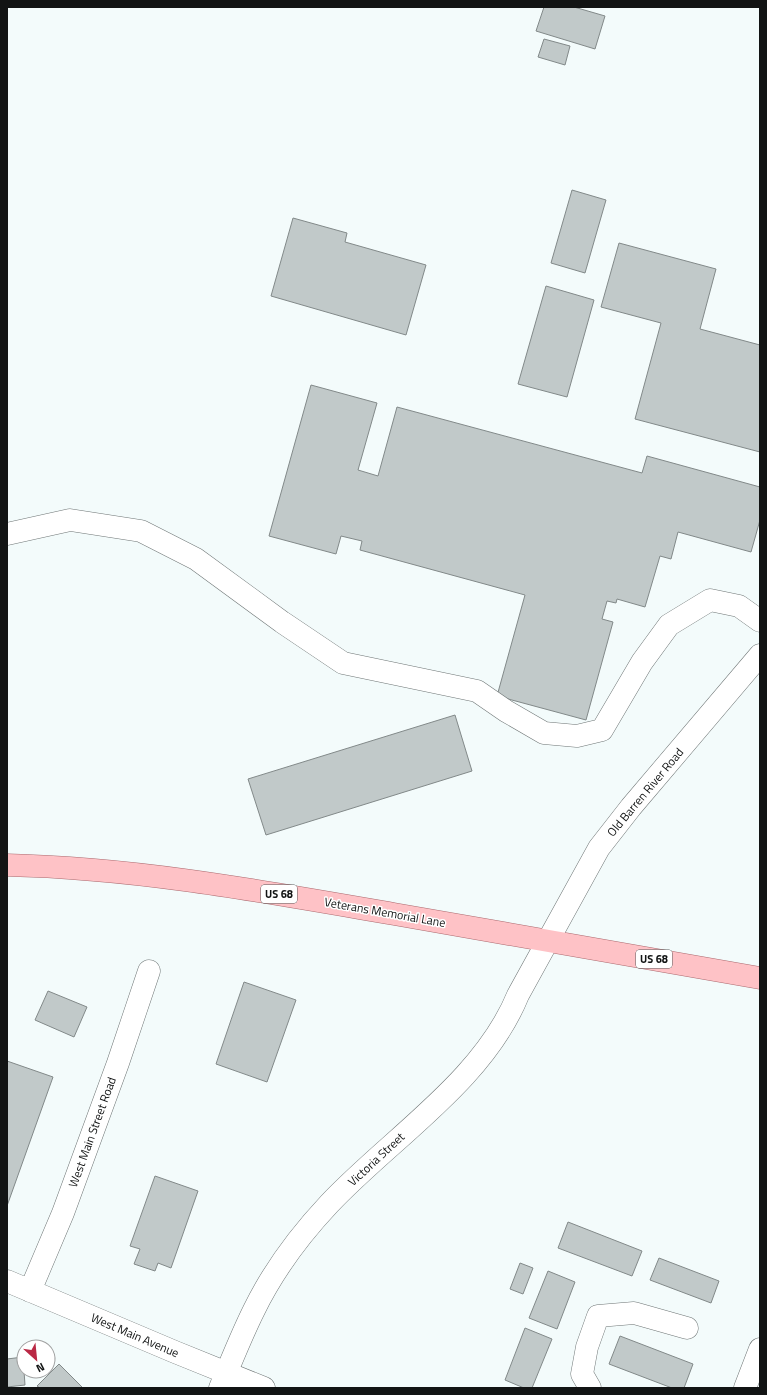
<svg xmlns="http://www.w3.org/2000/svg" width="767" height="1395" font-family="'Titillium Web',sans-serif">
	<rect width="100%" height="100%" fill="#f3fbfb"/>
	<path fill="#c1c9c9" stroke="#828989" d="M 544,7 L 574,7 L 605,16 L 595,49 L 536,31 Z
		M 544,39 L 570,46 L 565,65 L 538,57 Z
		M 572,190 L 606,200 L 585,273 L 551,263 Z
		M 293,218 L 347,233 L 345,242 L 426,265 L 406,335 L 271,296 Z
		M 619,243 L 716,269 L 700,329 L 760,345 L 760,452 L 635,419 L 661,323 L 601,307 Z
		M 546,286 L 594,300 L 567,397 L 518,384 Z
		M 311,385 L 377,403 L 358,470 L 378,476 L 397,407 L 642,473 L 647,456 L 760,487 L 760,520 L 751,552 L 678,532 L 671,559 L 660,556 L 645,607 L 617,599 L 616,603 L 607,601 L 602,619 L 613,622 L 586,720 L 497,696 L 525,595 L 360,550 L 362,541 L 341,536 L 336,554 L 269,536 Z
		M 455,715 L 472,771 L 266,835 L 248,779 Z
		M 244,982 L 296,1000 L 267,1082 L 216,1064 Z
		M 48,991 L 87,1007 L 74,1037 L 35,1020 Z
		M 7,1061 L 53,1077 L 7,1206 Z
		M 155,1176 L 198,1191 L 171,1268 L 158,1263 L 155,1271 L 134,1264 L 140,1249 L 130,1246 Z
		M 568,1222 L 642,1251 L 632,1276 L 558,1248 Z
		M 659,1258 L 719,1281 L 711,1303 L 650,1280 Z
		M 520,1263 L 533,1268 L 523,1294 L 510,1289 Z
		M 548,1271 L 575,1282 L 557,1329 L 529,1318 Z
		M 525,1328 L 552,1339 L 532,1388 L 524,1388 L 505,1380 Z
		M 620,1336 L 693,1364 L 684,1388 L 672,1388 L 609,1364 Z
		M 23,1357 L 25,1385 L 7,1387 L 7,1359 Z
		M 59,1364 L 83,1388 L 40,1388 L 37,1386 Z"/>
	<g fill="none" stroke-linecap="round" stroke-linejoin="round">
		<g stroke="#6f7676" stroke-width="23">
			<path id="minor" d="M 7,534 L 70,520 L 141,531 L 196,559 L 282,622 L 343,663 L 477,691 L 506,711 L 544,733 L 577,736 L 602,730 L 642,662 L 669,625 L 710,600 L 739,606 L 760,621
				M 7,1281 L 175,1352 L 264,1388
				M 30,1291 L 63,1213 L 118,1063 L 149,971
				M 220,1388 C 231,1362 241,1336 254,1310 C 273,1271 299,1236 329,1204 C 391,1138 483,1081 518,995 L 599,848 L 631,807 L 760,655
				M 590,1388 L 582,1374 L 587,1347 L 598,1316 L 634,1313 L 687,1328
				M 745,1388 L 760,1349"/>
		</g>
		<g stroke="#ab6a6f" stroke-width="23">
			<path id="major" d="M 7,865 C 138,868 266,892 394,914 C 516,935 638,956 760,978"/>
		</g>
		<use href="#minor" stroke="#fff" stroke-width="22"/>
		<use href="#major" stroke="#fec2c6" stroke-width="22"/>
	</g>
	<g text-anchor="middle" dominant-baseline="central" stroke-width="3" stroke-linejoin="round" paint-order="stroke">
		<g fill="#fff" stroke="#595a5a" stroke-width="1">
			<rect x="261" y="885" width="36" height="18" rx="3"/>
			<rect x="636" y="950" width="36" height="18" rx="3"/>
		</g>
		<g font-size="11" font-weight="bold" fill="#121414">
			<text x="279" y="894">US 68</text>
			<text x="654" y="959">US 68</text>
		</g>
		<g font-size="12" fill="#121414" stroke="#fff">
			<text transform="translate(645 792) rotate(-50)">Old Barren River Road</text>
			<text transform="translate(385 912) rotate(10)">Veterans Memorial Lane</text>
			<text transform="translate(92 1132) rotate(-70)">West Main Street Road</text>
			<text transform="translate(376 1159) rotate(-43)">Victoria Street</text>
			<text transform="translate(135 1335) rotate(23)">West Main Avenue</text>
		</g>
	</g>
	<rect width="767" height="1395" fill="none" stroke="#121414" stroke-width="16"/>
	<g transform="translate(36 1359) rotate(153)"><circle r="19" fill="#ffffff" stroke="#a0a1a1"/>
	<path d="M0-3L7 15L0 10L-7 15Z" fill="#ba2945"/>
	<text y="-6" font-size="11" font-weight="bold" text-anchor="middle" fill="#121414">N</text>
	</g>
</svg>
